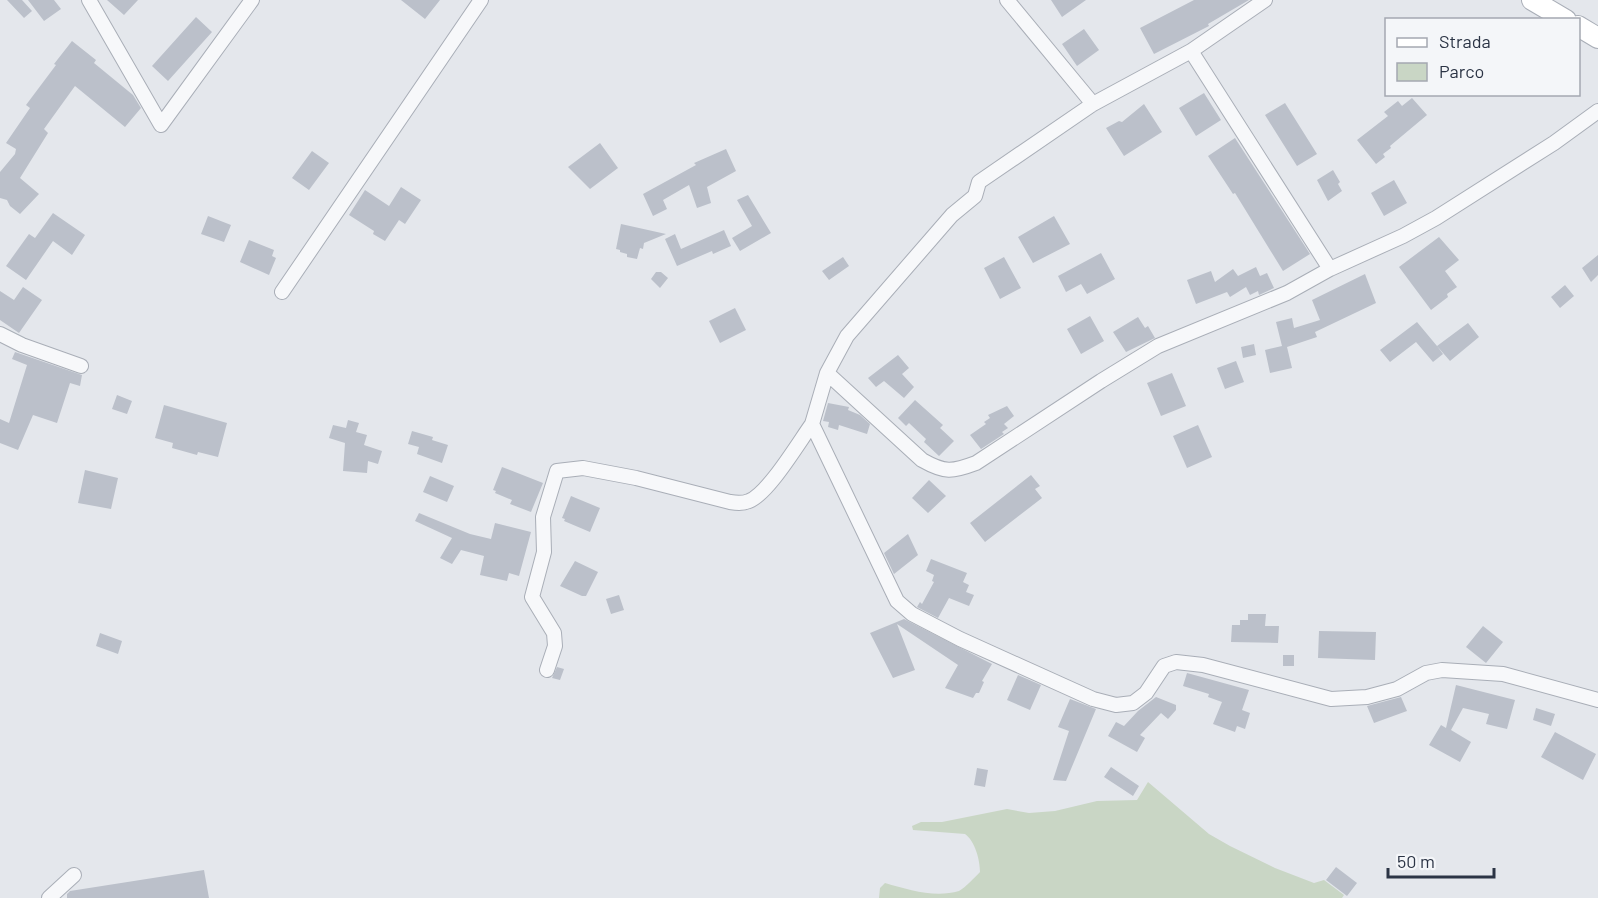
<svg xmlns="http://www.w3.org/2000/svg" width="1598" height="898" font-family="Barlow,sans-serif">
	<rect width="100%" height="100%" fill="#e4e7ec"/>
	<path fill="#c9d6c5" d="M 1148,782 L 1209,834 L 1230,846 L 1275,868 L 1314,883 L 1324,880 L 1344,895 L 1342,898 L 879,898 L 880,888 L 885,883 C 909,890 935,898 959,891 C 966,887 974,878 980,872 C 980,860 975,841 965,834 L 913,830 L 912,826 L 921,822 L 942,822 L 1007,809 L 1029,813 L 1055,811 L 1097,801 L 1137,800 Z"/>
	<path fill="#bbc0ca" d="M 7,0 L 22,0 L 32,11 L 24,18 Z
		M 28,0 L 54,0 L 61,9 L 44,21 Z
		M 107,0 L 138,0 L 124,15 Z
		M 401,0 L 440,0 L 425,19 Z
		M 1051,0 L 1086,0 L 1062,17 Z
		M 1194,0 L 1249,0 L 1208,24 L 1209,26 L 1154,54 L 1140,28 Z
		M 196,17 L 212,32 L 168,81 L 152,66 Z
		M 1084,29 L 1099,50 L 1077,66 L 1062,44 Z
		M 72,41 L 96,60 L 94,63 L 133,95 L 141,108 L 125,127 L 75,86 L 44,129 L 48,133 L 20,178 L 39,194 L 20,214 L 10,206 L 7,200 L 0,198 L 0,172 L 15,154 L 16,149 L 6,143 L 30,108 L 26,105 L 56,65 L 54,64 Z
		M 1204,93 L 1221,120 L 1196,136 L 1179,108 Z
		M 1412,98 L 1427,115 L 1390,146 L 1391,148 L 1383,154 L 1385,157 L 1376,164 L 1357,140 L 1388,116 L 1384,112 L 1398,101 L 1402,106 Z
		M 1285,103 L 1317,154 L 1297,166 L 1265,115 Z
		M 1144,104 L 1162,132 L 1124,156 L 1106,128 L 1119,121 L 1122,122 Z
		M 1235,138 L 1310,254 L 1283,271 L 1235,193 L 1233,194 L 1208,156 Z
		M 600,143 L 618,168 L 590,189 L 568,167 Z
		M 726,149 L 736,171 L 707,187 L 711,203 L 697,208 L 689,185 L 663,200 L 667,209 L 653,216 L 643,194 L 696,165 L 694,163 Z
		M 312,151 L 329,163 L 309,190 L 292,178 Z
		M 1333,170 L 1340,182 L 1338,184 L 1342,191 L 1328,201 L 1317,180 Z
		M 1394,180 L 1407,203 L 1384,216 L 1371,193 Z
		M 401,187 L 421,200 L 405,224 L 399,220 L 385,241 L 373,234 L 374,231 L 349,215 L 365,190 L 389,206 Z
		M 748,195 L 771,233 L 740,251 L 732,238 L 752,226 L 737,200 Z
		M 53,213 L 85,235 L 72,255 L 53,241 L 26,280 L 6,266 L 29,234 L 35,238 Z
		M 208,216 L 231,225 L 224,242 L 201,234 Z
		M 1054,216 L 1070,244 L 1033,263 L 1018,237 Z
		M 621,224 L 666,234 L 644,243 L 643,249 L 640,248 L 637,259 L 627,257 L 627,254 L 620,252 L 620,250 L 616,249 Z
		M 724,230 L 731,246 L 713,254 L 712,251 L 677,266 L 665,239 L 675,234 L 681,249 Z
		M 1439,237 L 1459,260 L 1445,271 L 1457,287 L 1447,294 L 1448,297 L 1431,310 L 1399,267 Z
		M 249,240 L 274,250 L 272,256 L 276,258 L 269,275 L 240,262 Z
		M 1101,253 L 1115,279 L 1087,294 L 1081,284 L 1066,292 L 1058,276 Z
		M 1598,255 L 1598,275 L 1591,282 L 1582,268 Z
		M 843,257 L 849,266 L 829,280 L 822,271 Z
		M 1004,257 L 1021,288 L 1000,299 L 984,268 Z
		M 1256,267 L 1260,276 L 1267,273 L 1274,288 L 1259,295 L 1258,291 L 1250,295 L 1246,287 L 1230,297 L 1227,292 L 1196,304 L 1187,280 L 1211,271 L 1215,282 L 1233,269 L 1238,276 Z
		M 656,272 L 661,272 L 668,278 L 660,288 L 651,279 Z
		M 1365,274 L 1376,303 L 1315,332 L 1317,337 L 1287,347 L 1292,368 L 1270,373 L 1265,350 L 1282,346 L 1276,322 L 1292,318 L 1294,328 L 1320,320 L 1312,300 Z
		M 1565,285 L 1574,296 L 1560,308 L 1551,297 Z
		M 23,287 L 42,300 L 19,333 L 0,320 L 0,291 L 14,300 Z
		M 735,308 L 746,330 L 720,343 L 709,321 Z
		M 1090,316 L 1104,341 L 1081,354 L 1067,329 Z
		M 1138,317 L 1145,328 L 1148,326 L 1155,338 L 1126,352 L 1113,332 Z
		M 1417,322 L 1437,346 L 1468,323 L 1479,337 L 1450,361 L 1437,346 L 1443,354 L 1433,362 L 1416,342 L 1390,362 L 1380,350 Z
		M 1254,344 L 1256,355 L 1243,358 L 1241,347 Z
		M 15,352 L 82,375 L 80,386 L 70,383 L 57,423 L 33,415 L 18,450 L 0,443 L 0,419 L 9,423 L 27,365 L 12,359 Z
		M 898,355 L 909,368 L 902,374 L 914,387 L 904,398 L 884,381 L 876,387 L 868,378 Z
		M 1236,361 L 1244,382 L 1225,389 L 1217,368 Z
		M 1172,373 L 1186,406 L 1161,416 L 1147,383 Z
		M 117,395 L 132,401 L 127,414 L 112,409 Z
		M 915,400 L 943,425 L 940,428 L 954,441 L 939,456 L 924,442 L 926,439 L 909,423 L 906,426 L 898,418 Z
		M 828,403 L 849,407 L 848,410 L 860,415 L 870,424 L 867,434 L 839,425 L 838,430 L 828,427 L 829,422 L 823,421 Z
		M 164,405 L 227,423 L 218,457 L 198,452 L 197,455 L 172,448 L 173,443 L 155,438 Z
		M 1007,406 L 1014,416 L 1004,424 L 1008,428 L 1002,432 L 1004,434 L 981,449 L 970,435 L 986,424 L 984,422 L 990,418 L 988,415 Z
		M 348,420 L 359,423 L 356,432 L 367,435 L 364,445 L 382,451 L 378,464 L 368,461 L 367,473 L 343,471 L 345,443 L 329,438 L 333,425 L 346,428 Z
		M 1198,425 L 1212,457 L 1187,468 L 1173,436 Z
		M 412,431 L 433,437 L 432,440 L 448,445 L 442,463 L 417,454 L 419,447 L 408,444 Z
		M 502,467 L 543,483 L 531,512 L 510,504 L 512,500 L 495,493 L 496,491 L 493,490 Z
		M 85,470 L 118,478 L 111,509 L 78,503 Z
		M 1031,475 L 1040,486 L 1035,489 L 1042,498 L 985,542 L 970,523 Z
		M 430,476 L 454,486 L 447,502 L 423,492 Z
		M 929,480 L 946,496 L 928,513 L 912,498 Z
		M 571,496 L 600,508 L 590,532 L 564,521 L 565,519 L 562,518 Z
		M 419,513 L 470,534 L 491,539 L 495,523 L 531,532 L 519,576 L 509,573 L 507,581 L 480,575 L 484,556 L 461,550 L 452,564 L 440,558 L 452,538 L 415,521 Z
		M 908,534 L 918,555 L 894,574 L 884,553 Z
		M 931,559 L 967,573 L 963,582 L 969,585 L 966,592 L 974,595 L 969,606 L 949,598 L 938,618 L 917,607 L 920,602 L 922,604 L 934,582 L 932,581 L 934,575 L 926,571 Z
		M 575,561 L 598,572 L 586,596 L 582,596 L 560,586 Z
		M 619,595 L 624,610 L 611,614 L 606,599 Z
		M 1248,614 L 1266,614 L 1265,626 L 1279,626 L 1278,643 L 1231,642 L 1232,625 L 1240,625 L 1240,620 L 1248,620 Z
		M 904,619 L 992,664 L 982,681 L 984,682 L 979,693 L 976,693 L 973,698 L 945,688 L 958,665 L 897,624 L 915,670 L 893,678 L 870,633 Z
		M 1483,626 L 1503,642 L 1486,663 L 1466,647 Z
		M 1319,631 L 1376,632 L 1375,660 L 1318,658 Z
		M 100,633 L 122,641 L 118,654 L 96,646 Z
		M 1283,655 L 1294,655 L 1294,666 L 1283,666 Z
		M 557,667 L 564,669 L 560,680 L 552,678 Z
		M 1187,673 L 1249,690 L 1242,710 L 1250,713 L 1245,729 L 1237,726 L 1235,732 L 1213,724 L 1222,702 L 1208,697 L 1209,694 L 1183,686 Z
		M 1018,675 L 1041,685 L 1030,710 L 1007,700 Z
		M 1456,685 L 1515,700 L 1507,729 L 1486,724 L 1489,714 L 1463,708 L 1451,730 L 1471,742 L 1460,762 L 1429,745 L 1441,725 L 1446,728 Z
		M 1156,697 L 1176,705 L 1176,710 L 1168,719 L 1161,713 L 1140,735 L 1145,738 L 1137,752 L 1108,736 L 1116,722 L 1124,726 L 1138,711 Z
		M 1401,697 L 1407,711 L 1374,723 L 1367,706 Z
		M 1070,699 L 1096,709 L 1066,781 L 1053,780 L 1069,731 L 1058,727 Z
		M 1536,708 L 1555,714 L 1551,726 L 1533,720 Z
		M 1555,732 L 1596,754 L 1583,780 L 1541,757 Z
		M 1111,767 L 1139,786 L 1133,796 L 1104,777 Z
		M 977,768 L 988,770 L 985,787 L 974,785 Z
		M 1336,867 L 1357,883 L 1347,896 L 1326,880 Z
		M 204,870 L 209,898 L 67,898 L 67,894 L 70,891 Z"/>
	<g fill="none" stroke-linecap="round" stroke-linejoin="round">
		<g stroke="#a9aeb7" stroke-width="16">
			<path id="street" d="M 89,0 L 161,125 L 252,0
				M 1007,0 L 1093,104
				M 1265,0 L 1191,51 L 1093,104 L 979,182 L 975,196 L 952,215 L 847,336 L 827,373 L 812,424 L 897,601 L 912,614 L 960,639 L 1093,699 L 1116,705 L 1133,703 L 1146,693 L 1164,666 L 1176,662 L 1203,665 L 1331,699 L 1367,697 L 1397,689 L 1426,673 L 1442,670 L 1503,674 L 1598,700
				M 1191,51 L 1330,269
				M 282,292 L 481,0
				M 0,334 L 22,345 L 81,366
				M 827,373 L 922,460 C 945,473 952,472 976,463 L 1101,381 L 1158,346 L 1287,293 L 1330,269 L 1403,236 L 1436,218 L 1554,143 L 1598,111
				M 547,670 L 555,646 L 554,633 L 532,597 L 544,552 L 543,517 L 557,471 L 583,468 L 636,478 L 730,502 C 736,503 742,504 749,501 C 768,494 799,442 812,424
				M 49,898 L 74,875"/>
		</g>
		<g stroke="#a9aeb7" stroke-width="22">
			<path id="secondary" d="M 1532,0 L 1566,20
				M 1578,26 L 1598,38"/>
		</g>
		<use href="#street" stroke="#f7f8fa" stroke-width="14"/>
		<use href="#secondary" stroke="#fff" stroke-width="20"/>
	</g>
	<rect x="1385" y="18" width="195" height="78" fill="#f4f6f9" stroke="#a4a8b1" stroke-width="1.5"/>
	<rect x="1397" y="38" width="30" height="9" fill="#ffffff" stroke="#a4a8b1" stroke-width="1.5"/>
	<text x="1439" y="48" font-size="18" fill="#2b3445">Strada</text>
	<rect x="1397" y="63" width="30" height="18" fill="#c9d6c5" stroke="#a4a8b1" stroke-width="1.5"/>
	<text x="1439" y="78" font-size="18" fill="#2b3445">Parco</text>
	<path d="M1388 868v9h106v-9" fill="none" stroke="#2b3445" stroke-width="3"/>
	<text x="1397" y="868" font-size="18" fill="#2b3445" stroke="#f4f6f9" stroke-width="4.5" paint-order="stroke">50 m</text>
</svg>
